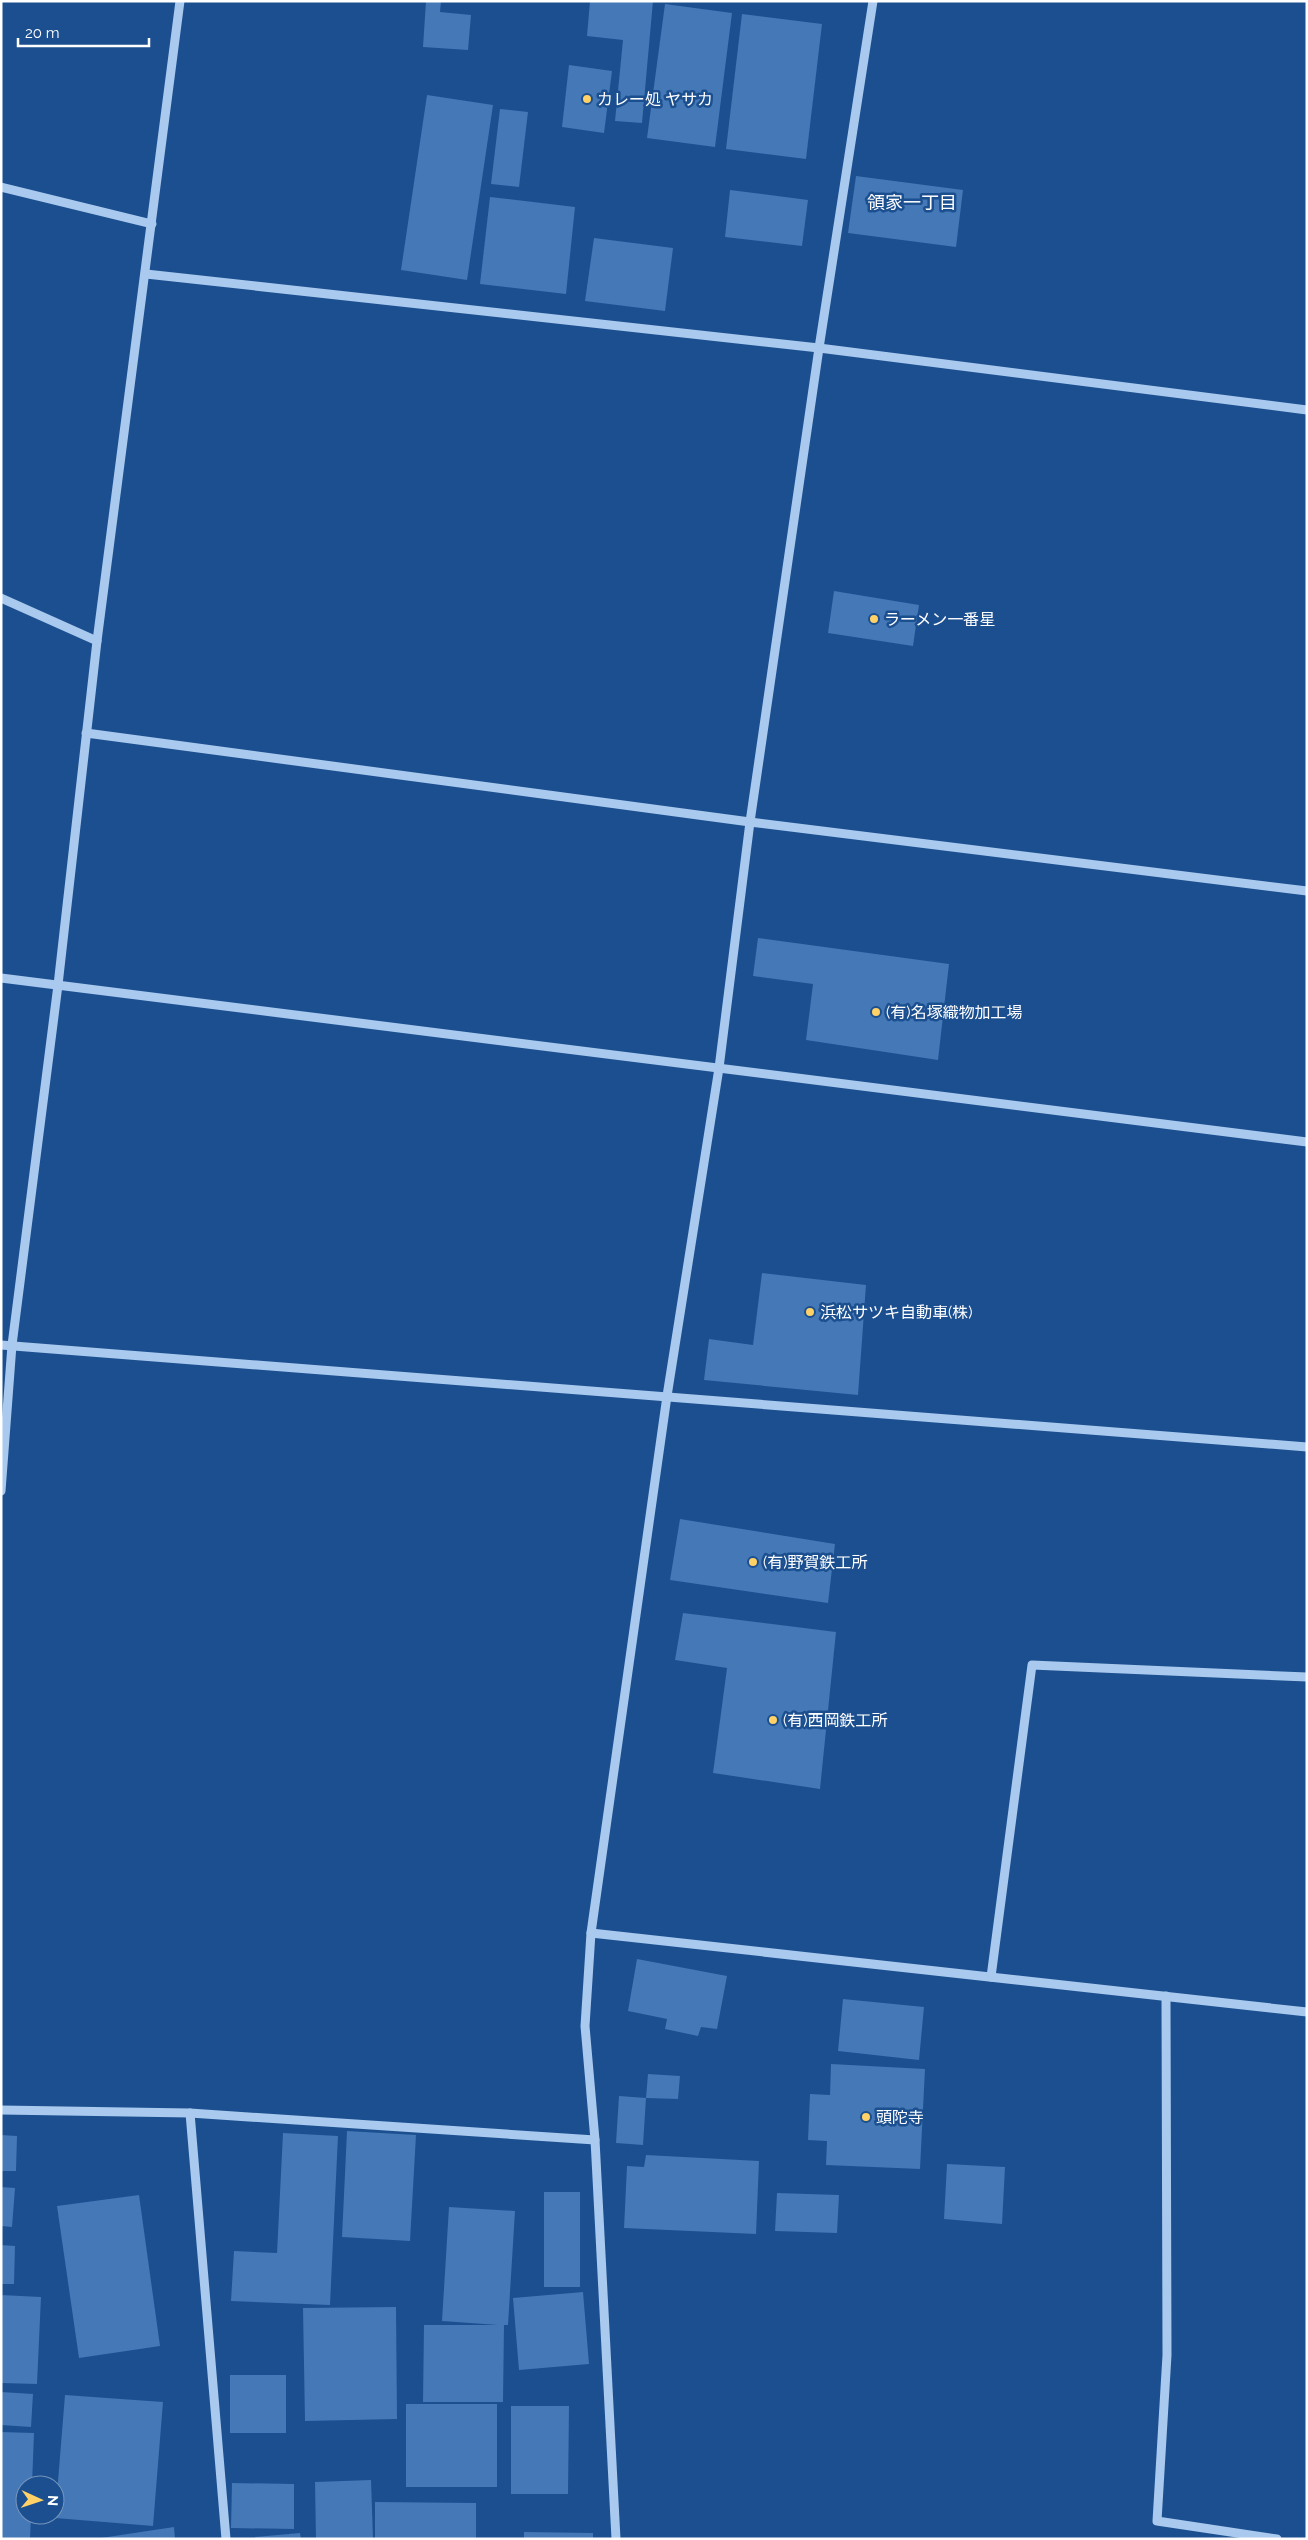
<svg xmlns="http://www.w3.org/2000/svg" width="1308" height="2540" font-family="Raleway,'Noto Sans JP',sans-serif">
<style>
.building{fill:#4478b7}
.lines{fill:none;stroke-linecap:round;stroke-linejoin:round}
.minor{stroke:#a9c9ee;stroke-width:9}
.poi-dot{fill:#ffd166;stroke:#1b4f8f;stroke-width:2}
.labels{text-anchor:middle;stroke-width:5;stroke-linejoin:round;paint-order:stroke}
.poi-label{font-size:16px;fill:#fff;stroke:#1b4f8f;text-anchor:start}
.neighbourhood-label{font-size:18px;fill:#fff;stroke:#1b4f8f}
</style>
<rect width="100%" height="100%" fill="#1b4f8f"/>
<!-- building -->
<g class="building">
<polygon points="426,1 441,1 440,12 471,15 468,50 423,47"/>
<polygon points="590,1 653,1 642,123 615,121 623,40 587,36"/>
<polygon points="665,4 732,13 715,147 647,138"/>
<polygon points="742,14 822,24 806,159 726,149"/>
<polygon points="569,65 612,71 604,133 562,127"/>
<polygon points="427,95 493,105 467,280 401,270"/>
<polygon points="500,109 528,112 519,187 491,184"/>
<polygon points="856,176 963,190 956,247 848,233"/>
<polygon points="730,190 808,200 802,246 725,237"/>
<polygon points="490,197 575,207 566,294 480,284"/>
<polygon points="594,238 673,248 665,311 585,301"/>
<polygon points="834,591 919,605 913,646 828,633"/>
<polygon points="758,938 949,964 938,1060 806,1040 813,984 753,976"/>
<polygon points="762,1273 866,1285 858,1395 704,1380 709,1339 753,1345"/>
<polygon points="680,1519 835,1544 828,1603 670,1580"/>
<polygon points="683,1613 836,1632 820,1789 713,1773 727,1668 675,1660"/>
<polygon points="637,1959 727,1976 717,2029 701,2027 698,2036 665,2029 667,2019 628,2011"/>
<polygon points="843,1999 924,2007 919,2060 838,2051"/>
<polygon points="831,2064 925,2069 920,2169 826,2165 827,2141 808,2140 810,2094 830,2095"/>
<polygon points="648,2074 680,2076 678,2099 646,2098 643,2145 616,2143 619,2096 646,2098"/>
<polygon points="347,2131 416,2135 410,2241 342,2237"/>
<polygon points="283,2133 338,2136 330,2305 231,2301 234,2251 277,2253"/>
<polygon points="1,2135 17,2136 16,2171 1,2171"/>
<polygon points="646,2155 759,2161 756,2234 624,2228 627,2166 644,2167"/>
<polygon points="947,2164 1005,2167 1002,2224 944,2219"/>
<polygon points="1,2187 15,2188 12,2227 1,2226"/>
<rect x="544" y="2192" width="36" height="95"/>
<polygon points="777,2193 839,2195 837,2233 775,2231"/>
<polygon points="139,2195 160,2346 79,2358 57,2206"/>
<polygon points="449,2207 515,2211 508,2325 504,2325 503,2402 423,2402 424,2325 498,2325 442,2321"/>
<polygon points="1,2245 15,2246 14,2284 1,2284"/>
<polygon points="583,2292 589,2364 519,2370 513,2298"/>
<polygon points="1,2295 41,2297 37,2384 1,2383"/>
<polygon points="396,2307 397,2419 305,2421 303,2308"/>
<rect x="230" y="2375" width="56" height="58"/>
<polygon points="1,2392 33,2394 31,2427 1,2425"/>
<polygon points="65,2395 163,2402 153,2526 55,2518"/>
<rect x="406" y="2404" width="91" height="83"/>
<polygon points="511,2406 569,2406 568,2494 511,2494"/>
<polygon points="1,2432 34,2433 32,2485 25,2485 25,2515 31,2515 30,2539 1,2539"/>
<polygon points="371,2480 373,2539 316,2539 315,2482"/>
<polygon points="232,2483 294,2484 294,2529 231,2528"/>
<polygon points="375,2502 476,2503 476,2539 375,2539"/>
<polygon points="174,2527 175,2539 101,2539 101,2538"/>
<polygon points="524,2532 593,2533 593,2539 524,2539"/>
<polygon points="300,2533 301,2539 255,2539 255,2537"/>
</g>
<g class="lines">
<!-- minor -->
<g class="minor">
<polyline points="1,187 152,224"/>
<polyline points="146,274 819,348 1307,410"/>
<polyline points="1,598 97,641"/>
<polyline points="86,733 750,822 1307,891"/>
<polyline points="1,978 1307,1142"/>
<polyline points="1,1345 1307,1447"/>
<polyline points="1,1491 12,1345 58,985 97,641 180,1"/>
<polyline points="591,1933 1307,2012"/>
<polyline points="991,1977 1032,1665 1307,1677"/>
<polyline points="1166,1996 1167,2355 1157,2521 1277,2539"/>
<polyline points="1,2110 190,2113 595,2140"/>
<polyline points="190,2113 226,2539"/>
<polyline points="616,2539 595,2140 585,2026 591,1933 667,1396 719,1068 750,822 819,348 873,1"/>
</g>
</g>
<!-- markers -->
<g class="poi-dot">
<circle cx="587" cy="99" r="5"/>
<circle cx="874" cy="619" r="5"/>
<circle cx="876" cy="1012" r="5"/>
<circle cx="810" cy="1312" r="5"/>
<circle cx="753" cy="1562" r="5"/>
<circle cx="773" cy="1720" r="5"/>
<circle cx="866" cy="2117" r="5"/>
</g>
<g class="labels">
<!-- poi labels -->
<g class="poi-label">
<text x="597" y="105">カレー処 ヤサカ</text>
<text x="884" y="625">ラーメン一番星</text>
<text x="886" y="1018">(有)名塚織物加工場</text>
<text x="820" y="1318">浜松サツキ自動車(株)</text>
<text x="763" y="1568">(有)野賀鉄工所</text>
<text x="783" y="1726">(有)西岡鉄工所</text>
<text x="876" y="2123">頭陀寺</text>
</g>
<!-- neighbourhood labels -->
<g class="neighbourhood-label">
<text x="912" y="209">領家一丁目</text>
</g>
</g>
<!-- border -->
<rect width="1308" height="2540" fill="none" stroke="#ffffff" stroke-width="5"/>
<!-- north arrow -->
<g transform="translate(40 2500) rotate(93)"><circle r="24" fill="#1b4f8f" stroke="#7695bc"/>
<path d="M0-4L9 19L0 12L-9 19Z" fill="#ffd166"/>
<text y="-8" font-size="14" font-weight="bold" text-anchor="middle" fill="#ffffff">N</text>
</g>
<!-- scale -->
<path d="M18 38v8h131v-8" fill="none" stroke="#ffffff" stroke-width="2.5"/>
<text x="25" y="38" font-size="15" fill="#ffffff" stroke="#1b4f8f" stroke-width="4" paint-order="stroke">20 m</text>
</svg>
